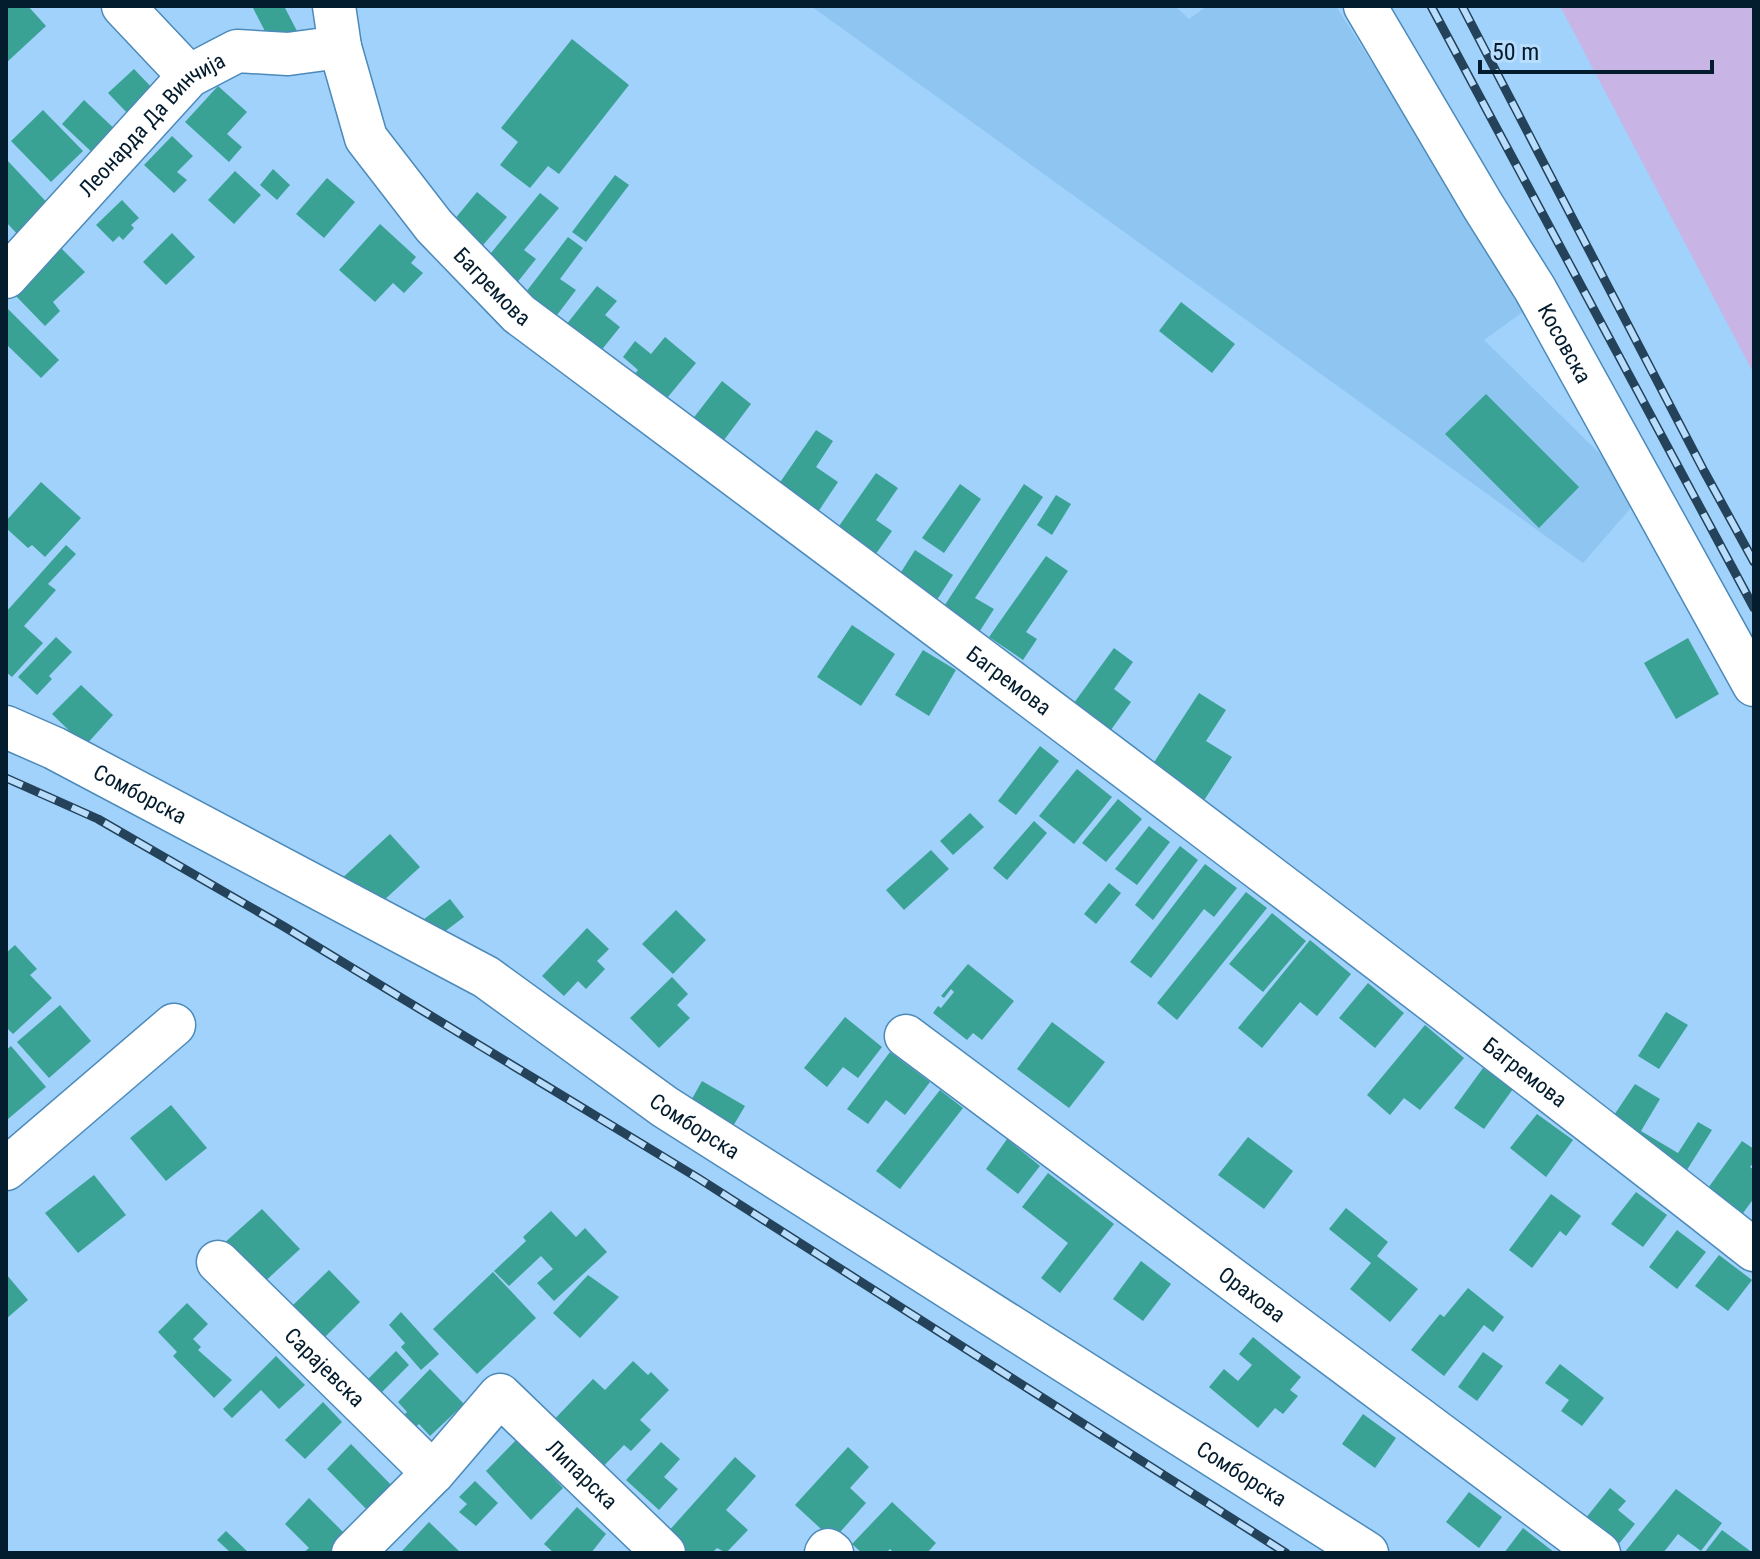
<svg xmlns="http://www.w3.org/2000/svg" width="1760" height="1559" font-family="'Roboto Condensed',sans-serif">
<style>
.built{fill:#8ec5f1}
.green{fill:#c8b4e5}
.building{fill:#3aa295}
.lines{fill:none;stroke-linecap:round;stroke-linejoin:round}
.minor-casing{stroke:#4c8aba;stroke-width:45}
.minor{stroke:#fff;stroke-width:42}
.rail-casing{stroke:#244259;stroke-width:9}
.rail{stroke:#b9defd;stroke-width:6;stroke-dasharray:18;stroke-linecap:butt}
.labels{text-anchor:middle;stroke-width:6;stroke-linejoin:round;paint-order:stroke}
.street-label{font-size:22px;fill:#031c2e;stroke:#b9defd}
</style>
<rect width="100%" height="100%" fill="#a1d2fb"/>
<!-- built -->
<polygon class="built" points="811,6 1175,6 1189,19 1207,6 1336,6 1527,309 1484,340 1642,495 1583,563"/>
<!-- green -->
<polygon class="green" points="1560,6 1754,6 1754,374"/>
<!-- building -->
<g class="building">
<polygon points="6,6 28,6 46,26 6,63"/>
<polygon points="252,6 284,6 297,31 271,43"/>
<polygon points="572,39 629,85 559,174 548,166 530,188 500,165 518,142 501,128"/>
<polygon points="134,69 156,92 130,116 108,93"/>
<polygon points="218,86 247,112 227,134 242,147 229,162 185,122"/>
<polygon points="84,100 119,133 96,156 62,124"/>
<polygon points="43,110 83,151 51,182 11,141"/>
<polygon points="172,136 193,156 177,172 187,180 174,193 144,165"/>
<polygon points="6,159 53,209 21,238 6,222"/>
<polygon points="273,169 290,185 277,200 260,185"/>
<polygon points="235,171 261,195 234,224 208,200"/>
<polygon points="615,175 629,185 586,242 572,232"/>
<polygon points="327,178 355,202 324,238 296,214"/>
<polygon points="477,192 507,217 478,251 449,226"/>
<polygon points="540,193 559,208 524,250 536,259 512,289 482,264"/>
<polygon points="122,200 139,218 131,225 134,228 123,240 119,236 113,242 96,225"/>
<polygon points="380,224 416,257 411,263 423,273 404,293 393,283 375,302 339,270"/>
<polygon points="172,233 195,257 166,285 143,262"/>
<polygon points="568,237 583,248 560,279 576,290 554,319 523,296"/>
<polygon points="60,247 85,272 53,302 60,311 45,326 13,293"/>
<polygon points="597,286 617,301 605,315 620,327 596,357 562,330"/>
<polygon points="1181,302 1235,344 1212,373 1159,331"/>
<polygon points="6,307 59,360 41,378 6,344"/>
<polygon points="665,337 696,363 658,409 627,383 638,370 623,357 635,341 651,354"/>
<polygon points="722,381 751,404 715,452 685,429"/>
<polygon points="1486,394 1579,487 1539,528 1445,434"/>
<polygon points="816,430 833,441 816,467 838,482 810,524 770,497"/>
<polygon points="876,473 898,488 876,520 892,531 868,565 830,539"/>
<polygon points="41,482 81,518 45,557 32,545 28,548 6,528 6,521"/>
<polygon points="960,484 981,499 944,553 922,538"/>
<polygon points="1024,484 1043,497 975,598 994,609 974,640 937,617"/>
<polygon points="1056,495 1071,504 1052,535 1037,525"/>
<polygon points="66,545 76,554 48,584 56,590 24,626 43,643 12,677 6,672 6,612"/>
<polygon points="915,550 953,575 931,609 893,585"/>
<polygon points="1046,556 1068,571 1026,632 1037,639 1023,660 989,637"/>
<polygon points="852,625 895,654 861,706 817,677"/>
<polygon points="56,637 72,652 49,676 52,679 37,695 18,677"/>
<polygon points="1688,638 1719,694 1676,719 1644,663"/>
<polygon points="1114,648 1133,662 1114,689 1131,702 1108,734 1071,707"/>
<polygon points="923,650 956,670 929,716 895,695"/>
<polygon points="81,685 113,715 85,746 52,714"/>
<polygon points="1199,693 1226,710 1206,741 1232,757 1203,802 1151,767"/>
<polygon points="1040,746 1059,761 1016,815 998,801"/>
<polygon points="1077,769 1112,797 1074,844 1039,816"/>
<polygon points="1118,799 1142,819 1106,862 1082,843"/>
<polygon points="970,813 984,827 953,855 940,841"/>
<polygon points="1034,821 1047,833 1007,880 993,868"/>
<polygon points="1149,826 1170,842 1137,885 1115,869"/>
<polygon points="390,834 420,867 369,914 339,881"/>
<polygon points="1180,846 1198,860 1153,920 1135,905"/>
<polygon points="931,850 949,869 904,910 886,890"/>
<polygon points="1205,864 1237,888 1214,917 1204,909 1151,978 1130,962"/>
<polygon points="1109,883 1121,893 1096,924 1084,914"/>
<polygon points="1246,892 1267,908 1177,1020 1157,1003"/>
<polygon points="450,899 464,917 427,945 414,927"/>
<polygon points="676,910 706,940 673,974 642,944"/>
<polygon points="1272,913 1306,941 1263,992 1229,964"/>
<polygon points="587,928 609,949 597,961 605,969 586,989 578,981 564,996 542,976"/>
<polygon points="1310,940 1351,974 1317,1016 1300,1002 1262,1048 1238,1028"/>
<polygon points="15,945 37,969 30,975 52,998 13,1034 6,1027 6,953"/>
<polygon points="968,964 1014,1001 982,1040 973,1033 967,1040 933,1013 938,1006 941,1008 954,992 951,989 944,998 941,996"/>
<polygon points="672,977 688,994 677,1005 690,1018 659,1048 630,1018"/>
<polygon points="1368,983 1404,1013 1375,1048 1339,1018"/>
<polygon points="60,1005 91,1041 49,1078 17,1042"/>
<polygon points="1666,1012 1688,1025 1659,1069 1638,1056"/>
<polygon points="845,1017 882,1047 858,1078 843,1067 827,1087 804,1068"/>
<polygon points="1052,1022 1105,1062 1069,1108 1017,1069"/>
<polygon points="1425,1025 1464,1058 1420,1110 1404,1098 1390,1115 1367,1095"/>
<polygon points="11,1046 46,1087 8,1119 6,1050"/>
<polygon points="890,1052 930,1082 905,1115 886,1100 868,1124 847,1109"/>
<polygon points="1483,1068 1513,1089 1484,1129 1454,1108"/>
<polygon points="702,1081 745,1106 726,1138 684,1113"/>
<polygon points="1635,1084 1660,1099 1641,1131 1678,1153 1698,1122 1712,1130 1685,1173 1608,1124"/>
<polygon points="940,1090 963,1108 900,1189 876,1171"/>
<polygon points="171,1105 207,1148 166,1181 130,1138"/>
<polygon points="1537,1114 1573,1140 1546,1177 1510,1148"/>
<polygon points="1248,1137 1293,1171 1264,1209 1218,1175"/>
<polygon points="1007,1139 1040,1166 1018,1194 986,1169"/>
<polygon points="1742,1141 1754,1149 1754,1162 1750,1167 1754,1170 1754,1198 1738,1220 1703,1195"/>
<polygon points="1048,1173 1114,1224 1060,1293 1041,1278 1068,1243 1022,1207"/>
<polygon points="94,1175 126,1215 78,1253 45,1213"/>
<polygon points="1636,1192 1667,1215 1643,1247 1611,1224"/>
<polygon points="1551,1194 1581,1216 1566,1236 1560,1231 1532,1268 1509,1250"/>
<polygon points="1346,1208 1388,1242 1377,1256 1418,1289 1390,1322 1350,1289 1371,1263 1329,1229"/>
<polygon points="262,1209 300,1249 260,1286 222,1245"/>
<polygon points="551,1211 576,1237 585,1228 607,1252 554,1301 537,1283 553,1269 541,1256 509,1286 494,1271 526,1241 523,1237"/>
<polygon points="1677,1230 1706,1252 1677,1289 1649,1267"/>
<polygon points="1719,1255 1752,1280 1728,1311 1695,1286"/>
<polygon points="1141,1261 1171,1284 1143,1321 1113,1299"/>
<polygon points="329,1270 360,1302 323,1339 291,1307"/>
<polygon points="493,1272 536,1318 477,1374 433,1329"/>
<polygon points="6,1274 28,1300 6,1319"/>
<polygon points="588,1275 619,1297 580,1338 553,1313"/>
<polygon points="1468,1288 1504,1317 1493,1332 1484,1325 1444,1376 1411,1350 1440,1314 1444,1317"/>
<polygon points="187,1303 208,1324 193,1339 201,1347 198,1350 232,1380 214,1398 173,1356 177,1352 158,1332"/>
<polygon points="401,1312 439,1354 421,1370 401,1347 405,1343 389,1325"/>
<polygon points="1253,1337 1301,1377 1290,1390 1298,1396 1283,1414 1275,1408 1258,1428 1209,1387 1224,1369 1238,1381 1252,1365 1239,1354"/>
<polygon points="396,1351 409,1365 377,1397 363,1384"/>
<polygon points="1483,1352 1503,1366 1477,1401 1458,1387"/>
<polygon points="276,1356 305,1385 279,1409 261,1390 232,1418 223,1409"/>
<polygon points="633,1361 648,1375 651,1372 669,1390 640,1420 651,1430 631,1451 624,1445 594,1476 545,1429 593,1379 605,1390"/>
<polygon points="1560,1364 1604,1398 1582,1426 1561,1411 1569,1400 1545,1383"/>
<polygon points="430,1369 464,1404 430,1436 419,1424 410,1432 399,1420 407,1412 398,1402"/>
<polygon points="323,1402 342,1422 305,1459 285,1440"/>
<polygon points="1363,1414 1396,1438 1375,1468 1342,1444"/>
<polygon points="517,1439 563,1488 531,1520 486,1471"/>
<polygon points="661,1442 680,1459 664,1477 678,1489 659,1510 626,1480"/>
<polygon points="351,1444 399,1493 374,1517 327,1469"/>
<polygon points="848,1447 869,1467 850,1488 866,1503 833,1540 795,1505"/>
<polygon points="735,1457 756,1476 726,1510 748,1530 726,1553 717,1548 712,1553 682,1553 667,1533"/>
<polygon points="475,1481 498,1503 476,1526 459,1512 467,1504 459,1497"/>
<polygon points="1610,1488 1626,1501 1618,1510 1635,1524 1613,1551 1581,1524"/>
<polygon points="1676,1489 1722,1523 1701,1551 1678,1534 1663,1553 1624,1553"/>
<polygon points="1469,1492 1502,1517 1479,1548 1446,1522"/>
<polygon points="309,1498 352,1541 340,1553 303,1553 309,1548 285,1524"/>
<polygon points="892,1502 936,1543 927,1553 894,1553 890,1549 886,1553 862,1553 852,1544"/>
<polygon points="577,1507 606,1534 591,1553 554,1553 544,1544"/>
<polygon points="429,1522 461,1553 400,1553"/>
<polygon points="1523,1528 1541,1542 1555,1553 1504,1553"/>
<polygon points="1722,1530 1753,1553 1704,1553"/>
<polygon points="226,1531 249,1553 231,1553 217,1540"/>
</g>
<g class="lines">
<!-- minor casing -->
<g class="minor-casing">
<g id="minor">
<polyline points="123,6 189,76"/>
<path id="s1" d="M1365 6 1483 206 1535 289 1754 685"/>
<path id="s2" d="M340 47 366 138 434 226 519 314C933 623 1348 931 1754 1250"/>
<path id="s3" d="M6 277 189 76 237 51 288 54 340 47 334 6"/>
<path id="s4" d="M6 727 54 748 486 977 665 1107 1367 1553"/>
<path id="s5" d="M906 1036 1599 1553"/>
<polyline points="6,1169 174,1025"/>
<path id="s6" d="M218 1262 433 1473"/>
<path id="s7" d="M353 1553 433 1473 500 1395 664 1553"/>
<polyline points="826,1553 828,1550 832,1553"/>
</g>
</g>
<!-- minor -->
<use href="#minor" class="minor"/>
<!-- rail casing -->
<g class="rail-casing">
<g id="rail">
<polyline points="1431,6 1754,608"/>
<polyline points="1462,6 1704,471 1754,562"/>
<polyline points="6,778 98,819 283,926 698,1178 1286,1553"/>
</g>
</g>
<!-- rail -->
<use href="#rail" class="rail"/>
</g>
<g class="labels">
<!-- street labels -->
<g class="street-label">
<text dy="8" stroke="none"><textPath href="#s3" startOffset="212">Леонарда Да Винчија</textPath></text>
<text dy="8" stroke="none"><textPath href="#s2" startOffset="290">Багремова</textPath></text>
<text dy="8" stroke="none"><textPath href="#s1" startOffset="392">Косовска</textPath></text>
<text dy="8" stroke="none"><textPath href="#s2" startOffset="940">Багремова</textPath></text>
<text dy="8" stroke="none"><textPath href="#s4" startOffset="150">Сомборска</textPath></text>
<text dy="8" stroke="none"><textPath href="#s2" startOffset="1588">Багремова</textPath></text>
<text dy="8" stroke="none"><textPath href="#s4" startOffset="798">Сомборска</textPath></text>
<text dy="8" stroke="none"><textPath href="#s5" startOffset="432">Орахова</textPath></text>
<text dy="8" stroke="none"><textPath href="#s6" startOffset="150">Сарајевска</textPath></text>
<text dy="8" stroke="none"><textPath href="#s4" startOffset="1446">Сомборска</textPath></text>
<text dy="8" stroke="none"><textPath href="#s7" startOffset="330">Липарска</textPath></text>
</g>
</g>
<!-- border -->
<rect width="1760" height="1559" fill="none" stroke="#031c2e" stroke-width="16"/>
<!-- scale -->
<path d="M1480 60v12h232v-12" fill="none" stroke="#031c2e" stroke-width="4"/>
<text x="1492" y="60" font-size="24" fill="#031c2e" stroke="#b9defd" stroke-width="6" paint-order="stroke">50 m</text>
</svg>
